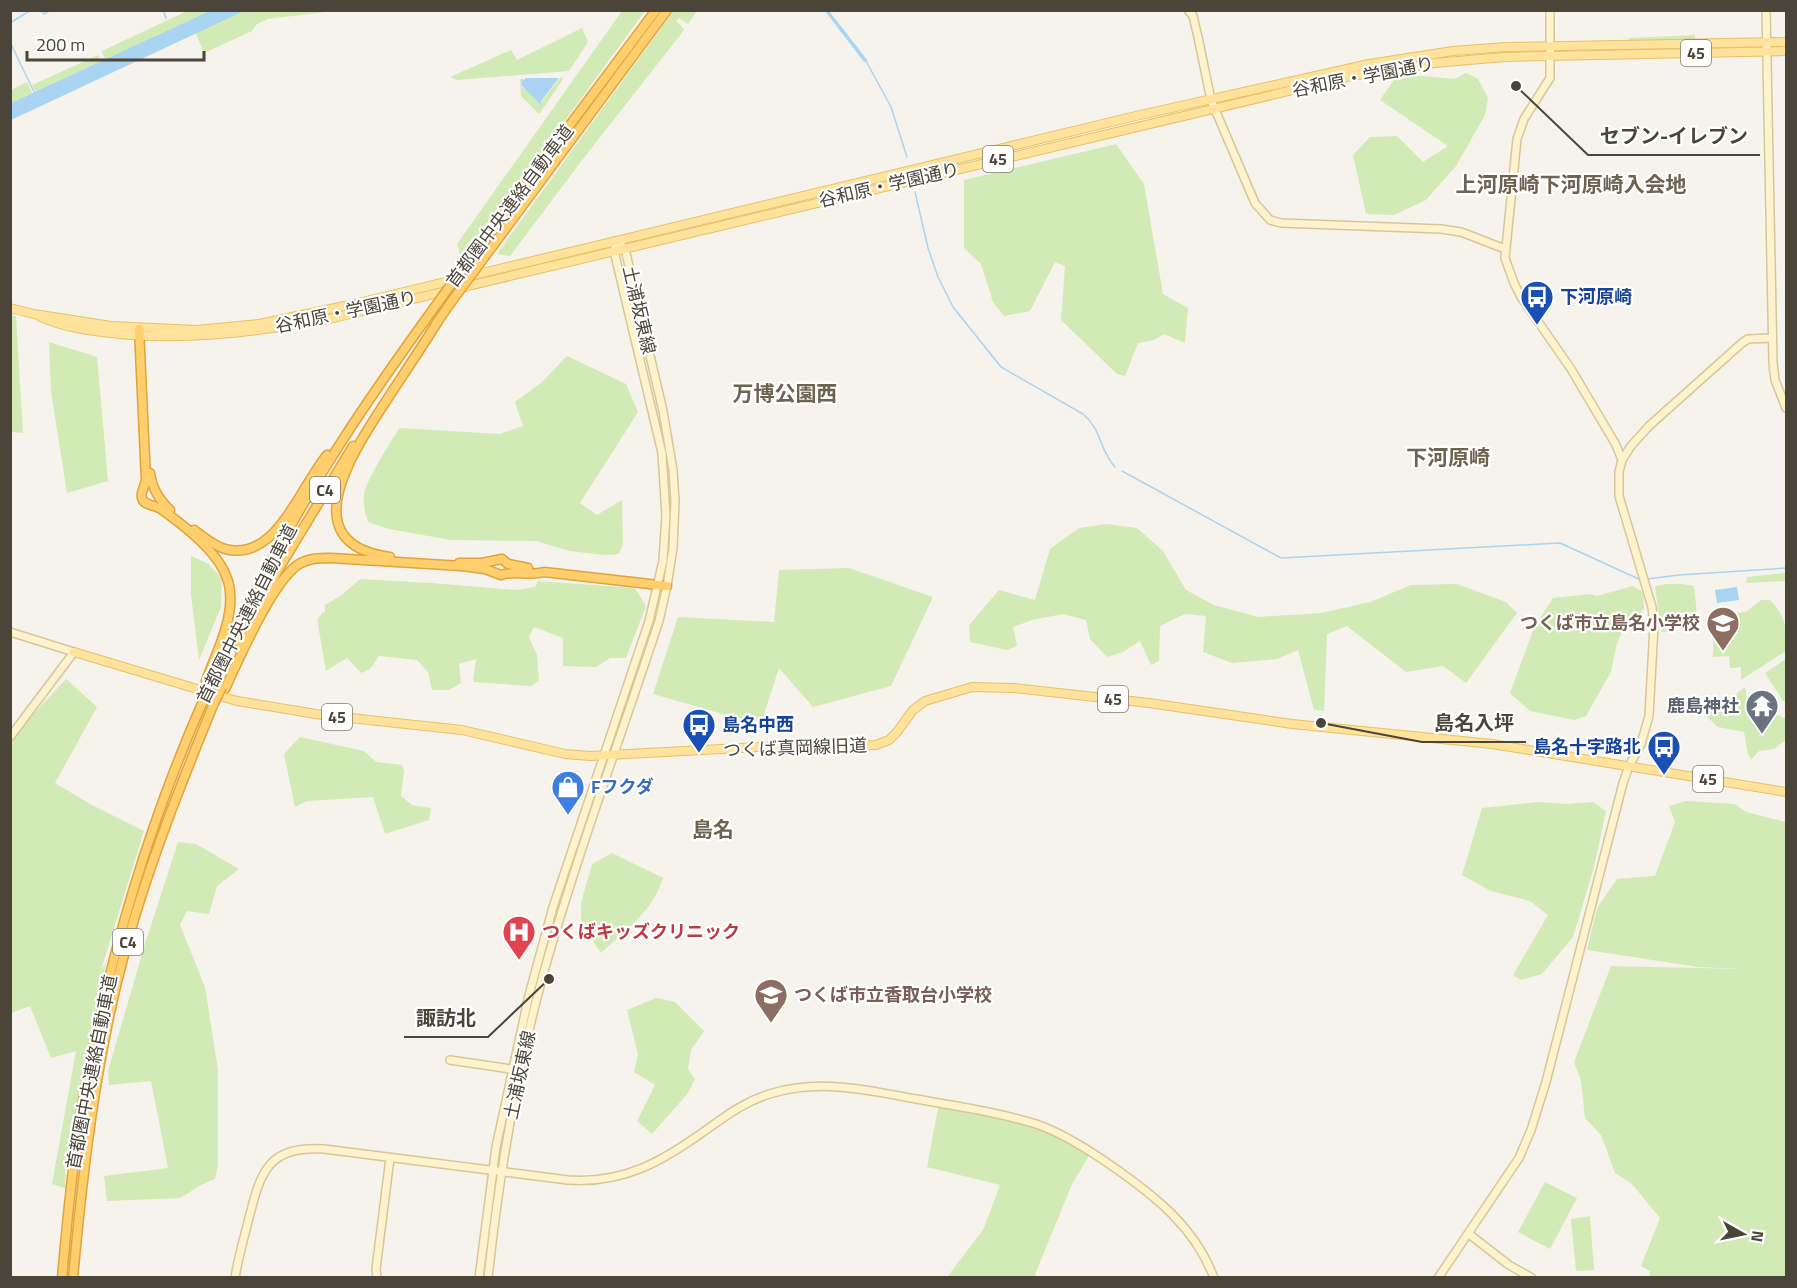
<svg xmlns="http://www.w3.org/2000/svg" width="1797" height="1288" font-family="'Titillium Web','Noto Sans JP',sans-serif">
<style>
.green{fill:#d2eab5}
.water{fill:#a9d4f2}
.lines{fill:none;stroke-linecap:round;stroke-linejoin:round}
.stream{stroke:#a9d4f2;stroke-width:1.5}
.secondary-casing{stroke:#d6c79b;stroke-width:10}
.primary-casing{stroke:#e6c16a;stroke-width:10}
.highway-casing{stroke:#e0a43c;stroke-width:11}
.secondary{stroke:#fff3cd;stroke-width:7}
.primary{stroke:#ffe39c;stroke-width:8}
.highway{stroke:#ffcf6e;stroke-width:8}
.highway-bridge-casing{stroke:#e0a43c;stroke-width:11;stroke-linecap:butt}
.highway-bridge{stroke:#ffcf6e;stroke-width:8}
.labels{text-anchor:middle;stroke-width:4.5;stroke-linejoin:round;paint-order:stroke}
.shield{fill:#fff;stroke:#817c74;stroke-width:1.5}
.shield-label{font-size:16px;font-weight:bold;fill:#4b4439}
.street-label{font-size:18px;fill:#4b4439;stroke:#fff}
.transit-label{font-size:18px;font-weight:bold;fill:#164399;stroke:#fff;text-anchor:start}
.education-label{font-size:18px;font-weight:bold;fill:#785e54;stroke:#fff;text-anchor:end}
.worship-label{font-size:18px;font-weight:bold;fill:#5b616d;stroke:#fff;text-anchor:end}
.shop-label{font-size:18px;font-weight:bold;fill:#366cbe;stroke:#fff;text-anchor:start}
.health-label{font-size:18px;font-weight:bold;fill:#be3a42;stroke:#fff;text-anchor:start}
.quarter-label{font-size:21px;font-weight:bold;fill:#6e6250;stroke:#fff}
.leader{fill:none;stroke:#4b4439;stroke-width:2}
.callout-dot{fill:#4b4439;stroke:#fff;stroke-width:2}
.callout-label{font-size:20px;text-anchor:middle;font-weight:bold;fill:#4b4439;stroke:#fff;stroke-width:4.5;stroke-linejoin:round;paint-order:stroke}
</style>
<rect width="100%" height="100%" fill="#f6f3ec"/>
<!-- green -->
<g class="green">
<polygon points="244,10 333,10 333,11 268,19 257,24 252,31 204,53 196,33"/>
<polygon points="674,10 697,11 688,24 679,18 676,21 684,29 681,34 583,159 510,256 497,254"/>
<polygon points="187,11 212,11 105,60 102,51"/>
<polygon points="622,11 645,11 464,259 460,255 457,244"/>
<polygon points="582,28 588,42 569,71 457,80 450,77 511,50 517,60"/>
<polygon points="1695,35 1695,40 1629,41 1629,38"/>
<polygon points="98,55 101,62 36,92 32,85"/>
<polygon points="1466,73 1478,79 1488,98 1485,115 1456,166 1426,200 1394,215 1366,214 1353,155 1370,137 1397,136 1423,162 1448,146 1380,100 1395,78 1412,75 1455,79"/>
<polygon points="561,77 563,79 540,113 538,113 521,96 520,79 522,79 522,87 541,102"/>
<polygon points="27,82 32,93 11,103 11,90"/>
<polygon points="1116,144 1144,184 1163,294 1188,308 1185,343 1164,334 1154,340 1138,343 1125,376 1117,374 1061,320 1065,266 1055,262 1030,311 1004,316 993,302 981,264 964,248 964,180"/>
<polygon points="10,315 16,316 23,433 11,432"/>
<polygon points="49,342 97,357 108,481 67,493 51,392"/>
<path d="M567 356 626 384 638 412 580 503 597 515 622 500 623 544 619 554 604 555 570 551 536 541 451 540 389 529 368 522C365 513 363 504 364 494 366 481 391 440 400 428L499 434 523 426 515 402 542 382Z"/>
<polygon points="1107,524 1137,528 1163,551 1186,590 1214,605 1258,617 1321,613 1370,602 1411,585 1457,584 1506,602 1517,613 1466,683 1443,666 1406,672 1347,626 1327,634 1324,711 1314,710 1298,650 1277,659 1232,663 1203,652 1206,616 1185,614 1160,626 1159,661 1151,665 1140,641 1123,652 1107,657 1090,639 1086,620 1063,614 1032,620 1013,627 1017,646 1007,650 970,642 969,625 999,590 1035,600 1050,549 1079,528"/>
<polygon points="191,556 207,563 222,578 221,607 199,660 191,594"/>
<polygon points="849,568 933,597 891,686 813,707 779,668 763,717 751,722 653,694 678,617 774,622 779,570"/>
<polygon points="1786,573 1786,581 1746,583 1747,577"/>
<polygon points="360,579 431,583 516,590 535,587 538,581 635,588 646,606 626,658 610,658 596,667 563,666 563,638 534,627 529,637 537,655 539,681 531,686 473,682 476,659 459,664 461,683 449,690 432,690 428,672 417,660 379,656 370,669 361,673 347,658 326,671 317,619 325,611 325,605 342,595"/>
<polygon points="1666,584 1682,584 1694,586 1697,614 1674,613 1667,617 1667,632 1661,632 1655,586"/>
<polygon points="1633,586 1643,592 1644,609 1625,627 1617,643 1611,672 1586,716 1574,720 1530,711 1510,693 1534,628 1553,598 1590,594 1597,596"/>
<path d="M1761 600H1770C1786 615 1787 630 1786 651L1741 680V667L1730 668 1729 656 1713 657 1714 619 1728 617V614L1746 612Z"/>
<polygon points="1786,659 1786,701 1783,701 1765,673"/>
<polygon points="66,679 97,707 55,783 90,804 144,831 101,970 106,963 66,1156 65,1188 52,1184 76,1051 51,1058 30,1006 11,1013 11,738"/>
<path d="M1745 687 1747 699 1786 719V740L1774 749 1759 751 1751 760C1745 749 1747 743 1744 732L1718 727 1705 715 1721 706Z"/>
<polygon points="300,737 364,751 376,762 402,765 404,771 401,796 412,805 431,808 429,820 385,834 373,797 307,801 295,807 284,754"/>
<polygon points="1686,801 1735,804 1746,812 1786,822 1786,1277 1650,1277 1650,1271 1641,1266 1660,1218 1632,1184 1615,1173 1601,1135 1585,1118 1581,1081 1574,1062 1611,966 1742,969 1698,967 1587,950 1597,908 1617,879 1655,876 1675,822 1669,806"/>
<polygon points="1539,802 1567,804 1593,802 1606,811 1594,867 1573,937 1542,974 1521,980 1513,975 1548,915 1530,901 1491,891 1462,875 1482,808"/>
<polygon points="178,842 196,844 239,869 217,886 209,914 187,911 180,925 205,987 218,1070 218,1165 215,1179 203,1184 180,1198 107,1201 104,1176 168,1168 151,1081 109,1085 108,1071 145,944"/>
<path d="M612 853 663 878C652 912 627 929 601 953L581 923V903L592 864Z"/>
<polygon points="656,998 675,1002 704,1031 691,1050 688,1069 695,1079 688,1093 652,1134 637,1121 655,1085 634,1072 638,1054 627,1010"/>
<polygon points="939,1103 1038,1125 1092,1151 1072,1184 1034,1277 947,1277 983,1230 1000,1185 927,1167"/>
<polygon points="1545,1182 1577,1198 1550,1249 1518,1232"/>
<polygon points="1590,1216 1594,1270 1576,1271 1571,1219"/>
</g>
<!-- water -->
<g class="water">
<polygon points="212,10 244,11 11,120 11,103"/>
<polygon points="825,11 829,11 868,61 864,62"/>
<polygon points="525,78 559,78 541,101 541,105 522,86 522,79 525,80"/>
<polygon points="1737,587 1739,600 1717,603 1715,590"/>
</g>
<g class="lines">
<!-- stream -->
<g class="stream">
<polyline points="40,10 44,14 51,10"/>
<polyline points="163,10 166,18"/>
<polyline points="10,23 31,10"/>
<polyline points="10,42 35,94"/>
<polyline points="866,61 891,107 907,157"/>
<path d="M915 192 928 248 938 277 953 307 1001 367 1083 414C1103 431 1098 448 1115 467"/>
<polyline points="1122,471 1281,558 1560,543 1641,580"/>
<polyline points="1647,579 1679,575 1786,568"/>
</g>
<!-- secondary casing -->
<g class="secondary-casing">
<g id="secondary">
<polyline points="1188,10 1193,16 1198,37 1211,100 1255,203 1270,220 1281,223 1441,229 1461,232 1505,249"/>
<polyline points="1550,10 1550,78 1524,119 1517,139 1505,258 1514,283 1521,297 1571,369 1616,445 1622,460"/>
<polyline points="1766,10 1773,363 1775,380 1786,408"/>
<polyline points="10,632 74,652 10,737"/>
<polyline points="450,1060 511,1069"/>
<polyline points="1469,1234 1509,1265 1532,1278"/>
<path d="M235 1278C238 1258 244 1238 249 1218 261 1171 268 1146 324 1149L568 1180C624 1184 663 1161 706 1130 727 1115 747 1100 773 1093 821 1079 868 1090 916 1099 956 1106 997 1112 1036 1124 1063 1133 1089 1150 1112 1166 1155 1196 1195 1227 1214 1278"/>
<polyline points="377,1278 376,1269 390,1158"/>
<polyline points="479,1278 496,1147 529,995 553,907 649,621 663,561 666,515 662,453 614,251 617,241"/>
<path d="M488 1278C499 1175 516 1074 543 975 577 855 620 739 659 621L667 586 673 548 675 501 673 470 663 411 625 249 617 241"/>
<polyline points="1438,1278 1519,1158 1531,1130 1546,1082 1623,783 1629,766 1641,744 1649,716 1654,626 1652,607 1619,496 1619,472 1622,460 1631,446 1649,426 1742,343 1748,339 1772,338"/>
</g>
</g>
<!-- primary casing -->
<g class="primary-casing">
<g id="primary">
<polyline points="10,308 34,314 111,326 197,330 259,324 354,304 1140,115 1369,64 1453,51 1506,47 1786,42"/>
<path d="M41 317C65 328 92 331 118 334 190 341 259 331 329 319L1352 76 1434 63 1504 57 1786 51"/>
<polyline points="74,652 237,701 322,715 462,730 565,754 590,756 778,746 876,745 889,740 897,732 913,710 925,701 972,687 1013,688 1149,703 1292,724 1492,744 1786,792"/>
</g>
</g>
<!-- highway casing -->
<g class="highway-casing">
<g id="highway">
<polyline points="486,255 667,10"/>
<polyline points="468,261 656,10"/>
<polyline points="436,324 449,305"/>
<path d="M139 329 146 480C145 486 140 493 142 498 143 505 155 505 161 509 186 527 228 558 230 592 233 622 216 653 206 681"/>
<path d="M150 473C152 489 159 500 170 510"/>
<path d="M194 530C205 538 217 548 230 550 278 558 302 484 327 455"/>
<path d="M390 557C288 543 357 446 388 398 405 372 422 347 438 321"/>
<polyline points="459,563 482,563 502,559 508,564 528,568"/>
<polyline points="239,649 278,570 353,446"/>
<path d="M211 682C246 607 284 533 328 463 361 410 397 359 434 308"/>
<path d="M225 689C239 659 273 580 299 564 309 558 320 558 331 558L462 566 485 569 501 575C515 570 529 576 544 572L667 586"/>
<path d="M62 1278C67 1222 72 1166 81 1111 106 969 146 830 204 699"/>
<path d="M73 1278C83 1168 96 1058 125 951 148 866 181 784 214 703"/>
</g>
</g>
<!-- secondary -->
<use href="#secondary" class="secondary"/>
<!-- primary -->
<use href="#primary" class="primary"/>
<!-- highway -->
<use href="#highway" class="highway"/>
<!-- highway-bridge casing -->
<g class="highway-bridge-casing">
<g id="highway-bridge">
<polyline points="449,305 486,255"/>
<polyline points="434,308 468,261"/>
<polyline points="204,699 211,682"/>
<polyline points="214,703 222,687"/>
</g>
</g>
<!-- highway-bridge -->
<use href="#highway-bridge" class="highway-bridge"/>
</g>
<!-- icons -->
<defs>
<g id="bus-pin" transform="scale(1.725)"><path d="M0 17L-7.5 6A9.5 9.5 0 1 1 7.5 6Z" fill="#1a4fb4" stroke="#fff"/><path d="M-5-6H5V4H4V6H2V4H-2V6H-4V4H-5ZM-3.5-4V0h7V-4ZM-3.5 1.2v1.5H-2V1.2ZM2 1.2v1.5H3.5V1.2Z" fill="#fff"/></g>
<g id="school-pin" transform="scale(1.725)"><path d="M0 17L-7.5 6A9.5 9.5 0 1 1 7.5 6Z" fill="#8d6e63" stroke="#fff"/><path d="M0-5L7-2L0 1L-7-2ZM-4 1L0 2.5L4 1V4Q0 6-4 4Z" fill="#fff"/></g>
<g id="temple-pin" transform="scale(1.725)"><path d="M0 17L-7.5 6A9.5 9.5 0 1 1 7.5 6Z" fill="#6b7280" stroke="#fff"/><path d="M0-6L5-2H3V0L6.5 2.5H4V6H1.5V3h-3V6H-4V2.5H-6.5L-3 0V-2H-5Z" fill="#fff"/></g>
<g id="shop-pin" transform="scale(1.725)"><path d="M0 17L-7.5 6A9.5 9.5 0 1 1 7.5 6Z" fill="#3f7fe0" stroke="#fff"/><path d="M-5-2.5h2.3a2.7 3.5 0 0 1 5.4 0H5L5.5 6h-11ZM-1.5-2.5h3a1.5 2.3 0 0 0-3 0Z" fill="#fff"/></g>
<g id="hospital-pin" transform="scale(1.725)"><path d="M0 17L-7.5 6A9.5 9.5 0 1 1 7.5 6Z" fill="#e0444e" stroke="#fff"/><path d="M-5-5h3v3.5h4V-5h3V5h-3V1.5h-4V5h-3Z" fill="#fff"/></g>
</defs>
<g fill-rule="evenodd">
<use href="#bus-pin" x="1537" y="297"/>
<use href="#school-pin" x="1723" y="623"/>
<use href="#temple-pin" x="1762" y="706"/>
<use href="#bus-pin" x="699" y="725"/>
<use href="#bus-pin" x="1664" y="747"/>
<use href="#shop-pin" x="568" y="787"/>
<use href="#hospital-pin" x="519" y="932"/>
<use href="#school-pin" x="771" y="995"/>
</g>
<g class="labels">
<!-- shield labels -->
<g class="shield">
<rect x="1681" y="40" width="30" height="26" rx="4.5"/>
<rect x="983" y="146" width="30" height="26" rx="4.5"/>
<rect x="310" y="477" width="30" height="26" rx="4.5"/>
<rect x="1098" y="686" width="30" height="26" rx="4.5"/>
<rect x="322" y="704" width="30" height="26" rx="4.5"/>
<rect x="1693" y="766" width="30" height="26" rx="4.5"/>
<rect x="113" y="929" width="30" height="26" rx="4.5"/>
</g>
<g class="shield-label">
<text x="1696" y="59">45</text>
<text x="998" y="165">45</text>
<text x="325" y="496">C4</text>
<text x="1113" y="705">45</text>
<text x="337" y="723">45</text>
<text x="1708" y="785">45</text>
<text x="128" y="948">C4</text>
</g>
<!-- street labels -->
<g class="street-label">
<text transform="translate(1363 77) rotate(-11)" y="6">谷和原・学園通り</text>
<text transform="translate(889 185) rotate(-13)" y="6">谷和原・学園通り</text>
<text transform="translate(510 206) rotate(-53)" y="6">首都圏中央連絡自動車道</text>
<text transform="translate(639 310) rotate(77)" y="6">土浦坂東線</text>
<text transform="translate(346 312) rotate(-12)" y="6">谷和原・学園通り</text>
<text transform="translate(247 614) rotate(-63)" y="6">首都圏中央連絡自動車道</text>
<text transform="translate(795 748) rotate(-2)" y="6">つくば真岡線旧道</text>
<text transform="translate(92 1072) rotate(-79)" y="6">首都圏中央連絡自動車道</text>
<text transform="translate(520 1075) rotate(-78)" y="6">土浦坂東線</text>
</g>
<!-- transit labels -->
<g class="transit-label">
<text x="1560" y="303">下河原崎</text>
<text x="722" y="731">島名中西</text>
<text x="1641" y="753" text-anchor="end">島名十字路北</text>
</g>
<!-- education labels -->
<g class="education-label">
<text x="1700" y="629">つくば市立島名小学校</text>
<text x="794" y="1001" text-anchor="start">つくば市立香取台小学校</text>
</g>
<!-- worship labels -->
<g class="worship-label">
<text x="1739" y="712">鹿島神社</text>
</g>
<!-- shop labels -->
<g class="shop-label">
<text x="591" y="793">Fフクダ</text>
</g>
<!-- health labels -->
<g class="health-label">
<text x="542" y="938">つくばキッズクリニック</text>
</g>
<!-- quarter labels -->
<g class="quarter-label">
<text x="1571" y="192">上河原崎下河原崎入会地</text>
<text x="785" y="401">万博公園西</text>
<text x="1448" y="465">下河原崎</text>
<text x="713" y="837">島名</text>
</g>
</g>
<!-- callouts -->
<path class="leader" d="M1516 86L1588 155H1760M1321 723L1422 742H1526M549 979L488 1037H404"/>
<g class="callout-dot">
<circle cx="1516" cy="86" r="6"/>
<circle cx="1321" cy="723" r="6"/>
<circle cx="549" cy="979" r="6"/>
</g>
<g class="callout-label">
<text x="1674" y="143">セブン-イレブン</text>
<text x="1474" y="730">島名入坪</text>
<text x="446" y="1025">諏訪北</text>
</g>
<!-- border -->
<rect width="1797" height="1288" fill="none" stroke="#4b4439" stroke-width="24"/>
<!-- north arrow -->
<g transform="translate(1743 1234) rotate(99)" stroke="#ffffff" stroke-width="4.5" paint-order="stroke">
<path d="M0-4.5L10 22L0 15L-10 22Z" fill="#4b4439"/>
<text y="-9" font-size="16" font-weight="bold" text-anchor="middle" fill="#4b4439">N</text>
</g>
<!-- scale -->
<path d="M27 51v9h177v-9" fill="none" stroke="#4b4439" stroke-width="3"/>
<text x="36" y="51" font-size="18" fill="#4b4439" stroke="#ffffff" stroke-width="4.5" paint-order="stroke">200 m</text>
</svg>
